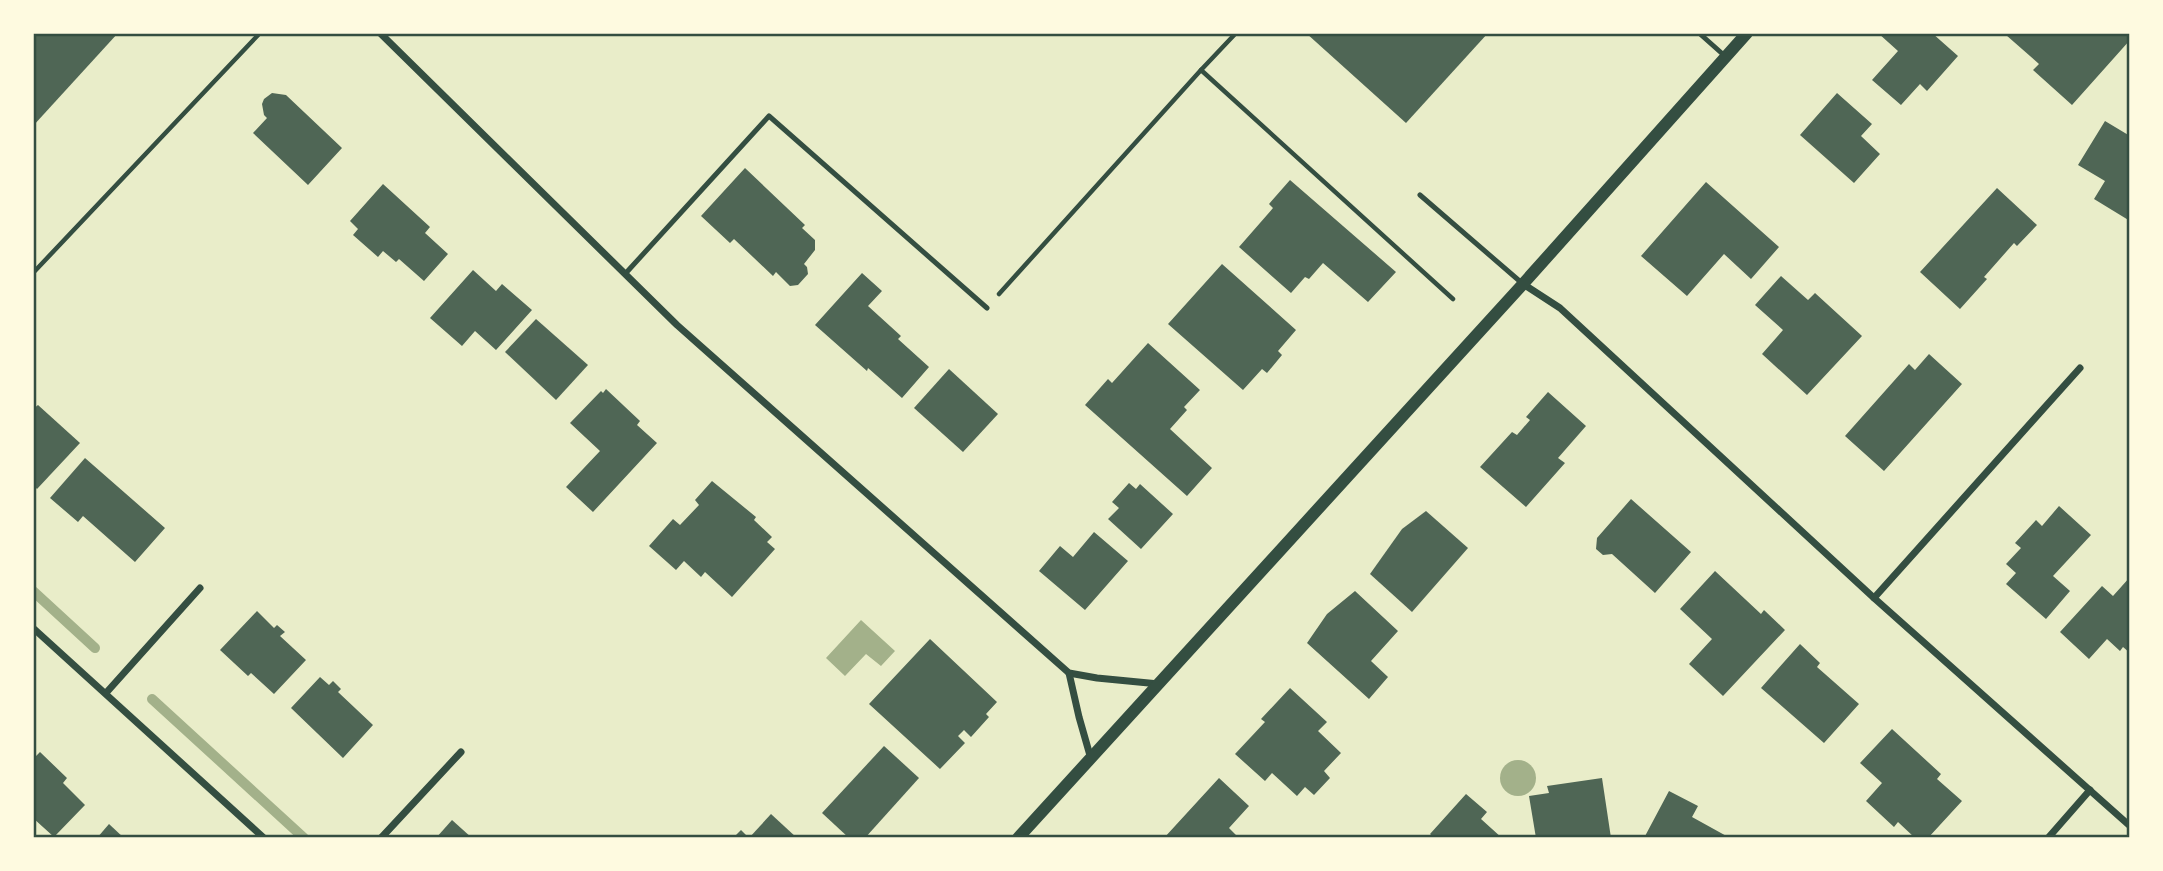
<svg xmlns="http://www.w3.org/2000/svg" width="2163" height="871" font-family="Manrope,sans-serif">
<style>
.water{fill:#a3b18a}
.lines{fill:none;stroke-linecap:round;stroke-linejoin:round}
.stream{stroke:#a3b18a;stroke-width:10}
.building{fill:#4f6655}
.path{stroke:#344e41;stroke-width:4.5}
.service{stroke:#344e41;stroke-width:5}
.minor{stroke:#344e41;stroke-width:7}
.tertiary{stroke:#344e41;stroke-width:12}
.neatline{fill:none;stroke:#344e41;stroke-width:2.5}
</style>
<rect width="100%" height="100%" fill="#e9edc9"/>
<!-- water -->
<g class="water">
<polygon points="861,620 895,651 881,666 866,654 845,676 826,658"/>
<circle cx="1518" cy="778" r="18"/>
</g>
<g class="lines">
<!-- stream -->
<g class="stream">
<polyline points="33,591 95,648"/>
<polyline points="152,699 304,838"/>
</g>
</g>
<!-- building -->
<g class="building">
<polygon points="33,33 118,33 33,126"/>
<polygon points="1306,33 1488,33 1406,123"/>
<polygon points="1878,33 1932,33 1958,56 1927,91 1920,84 1901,105 1872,80 1898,51"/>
<polygon points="2007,33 2130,33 2130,40 2072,105 2033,70 2039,64 2006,35"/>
<polygon points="272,93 286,95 342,148 308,185 253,133 267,118 264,115 262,104 264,99"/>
<polygon points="1837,93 1872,124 1861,136 1880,154 1854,183 1800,135"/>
<polygon points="2105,121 2130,136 2130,221 2094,199 2105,181 2078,165"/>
<polygon points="745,168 805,225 802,228 815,240 815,250 804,264 807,267 808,274 798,285 790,286 776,272 773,276 734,239 730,243 701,216"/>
<polygon points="1290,180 1396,272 1368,302 1323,263 1309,279 1305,277 1291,293 1239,247 1273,208 1269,204"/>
<polygon points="1706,182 1779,247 1751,279 1724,254 1687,296 1641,256"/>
<polygon points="383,184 430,227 425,233 448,254 424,281 399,259 396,262 383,251 378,257 353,235 358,229 350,221"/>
<polygon points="1997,188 2037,225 2017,246 2014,243 1984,277 1987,279 1960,309 1920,272"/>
<polygon points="1222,264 1296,330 1278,351 1282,355 1267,373 1262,369 1243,390 1168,324"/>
<polygon points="473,270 496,291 502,284 532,310 496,350 475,331 462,346 430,318"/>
<polygon points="862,273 882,291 868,306 901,336 898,339 929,367 902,398 868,368 867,371 815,325"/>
<polygon points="1781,276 1808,300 1815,293 1862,336 1807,395 1762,354 1783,330 1755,305"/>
<polygon points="536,319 588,365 556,400 505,352"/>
<polygon points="1148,343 1200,390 1184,407 1187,410 1170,429 1212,468 1187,496 1085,405 1108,379 1112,383"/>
<polygon points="1929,354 1962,384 1884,471 1845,436 1909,364 1915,370"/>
<polygon points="949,369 998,414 963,452 914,408"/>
<polygon points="606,389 640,421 637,425 657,443 593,512 566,487 600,451 570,423 601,391 603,393"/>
<polygon points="1548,392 1586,426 1558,458 1565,463 1526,507 1480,467 1512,432 1517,435 1530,420 1526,417"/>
<polygon points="38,405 80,443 37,489 33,485 33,409"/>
<polygon points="85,458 165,528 135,562 83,516 78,522 50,498"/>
<polygon points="712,481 756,517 754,520 772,537 767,542 775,549 732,597 705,572 701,577 684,561 676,570 649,546 673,519 680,525 699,505 695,500"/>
<polygon points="1129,483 1136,489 1140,484 1173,514 1141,549 1108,519 1119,508 1112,502"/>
<polygon points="1631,499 1691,552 1655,593 1612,554 1603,555 1596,549 1597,538"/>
<polygon points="2059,506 2091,535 2053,576 2070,591 2046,619 2006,584 2016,573 2006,564 2021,548 2015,543 2036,520 2042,526"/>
<polygon points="1426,511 1468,548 1412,612 1370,574 1402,529"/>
<polygon points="1094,532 1128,561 1085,610 1039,571 1060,546 1073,557"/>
<polygon points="1715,571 1761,614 1764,610 1785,630 1723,696 1689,664 1712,639 1680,609"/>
<polygon points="2130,577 2130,653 2123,647 2120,651 2107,639 2089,659 2060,632 2102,586 2113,596"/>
<polygon points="1355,591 1398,631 1371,661 1388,677 1369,699 1307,643 1327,614"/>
<polygon points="257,611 274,628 277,625 285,632 280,636 306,660 274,694 251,673 248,676 220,650"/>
<polygon points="930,639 997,702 986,714 989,717 971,737 964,730 958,736 965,743 940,769 869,704"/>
<polygon points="1800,644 1820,663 1817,667 1859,704 1824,743 1761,688"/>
<polygon points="320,677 329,685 333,681 341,689 338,692 373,725 343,758 291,708"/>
<polygon points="1290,688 1327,722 1318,731 1341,753 1324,771 1330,778 1314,795 1305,787 1297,796 1272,773 1265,781 1235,754 1265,722 1261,719"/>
<polygon points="1892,729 1941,774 1937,779 1962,801 1928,838 1915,838 1898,822 1894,827 1866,801 1882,783 1860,763"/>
<polygon points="884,746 919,778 865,838 849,838 822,813"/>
<polygon points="40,752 67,778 63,783 85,805 54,837 33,818 33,759"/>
<polygon points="1219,778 1249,806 1229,828 1239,838 1164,838"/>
<polygon points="1602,778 1611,838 1536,838 1529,796 1549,793 1547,786"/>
<polygon points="1669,791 1698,806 1692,817 1730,838 1644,838"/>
<polygon points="1466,794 1487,812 1481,819 1502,838 1434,838 1430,834"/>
<polygon points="771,814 797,838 749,838"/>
<polygon points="452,820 472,838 436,838"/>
<polygon points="109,824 124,838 97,838"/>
<polygon points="741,830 749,838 733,838"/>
</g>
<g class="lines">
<!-- path -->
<g class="path">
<polyline points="1236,33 1201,70 1453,299"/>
<polyline points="33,273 260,33"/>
<polyline points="999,294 1201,70"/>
</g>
<!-- service -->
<g class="service">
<polyline points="1699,33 1726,57"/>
<polyline points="1420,195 1523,284"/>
<polyline points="625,274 769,116 987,308"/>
</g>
<!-- minor -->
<g class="minor">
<polyline points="380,33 677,325 1069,673 1097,678 1159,684"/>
<polyline points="1523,284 1560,308 1874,598 2130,826"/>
<polyline points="1874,598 2080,368"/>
<polyline points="33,628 264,838"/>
<polyline points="1069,673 1079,717 1091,759"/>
<polyline points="106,693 200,588"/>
<polyline points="381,838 461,752"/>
<polyline points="2048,838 2090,790"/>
</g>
<!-- tertiary -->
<polyline class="tertiary" points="1018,838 1523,284 1747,33"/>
</g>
<!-- border -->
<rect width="2163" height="871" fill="none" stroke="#fefae0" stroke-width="70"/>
<rect x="35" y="35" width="2093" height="801" class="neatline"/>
</svg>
